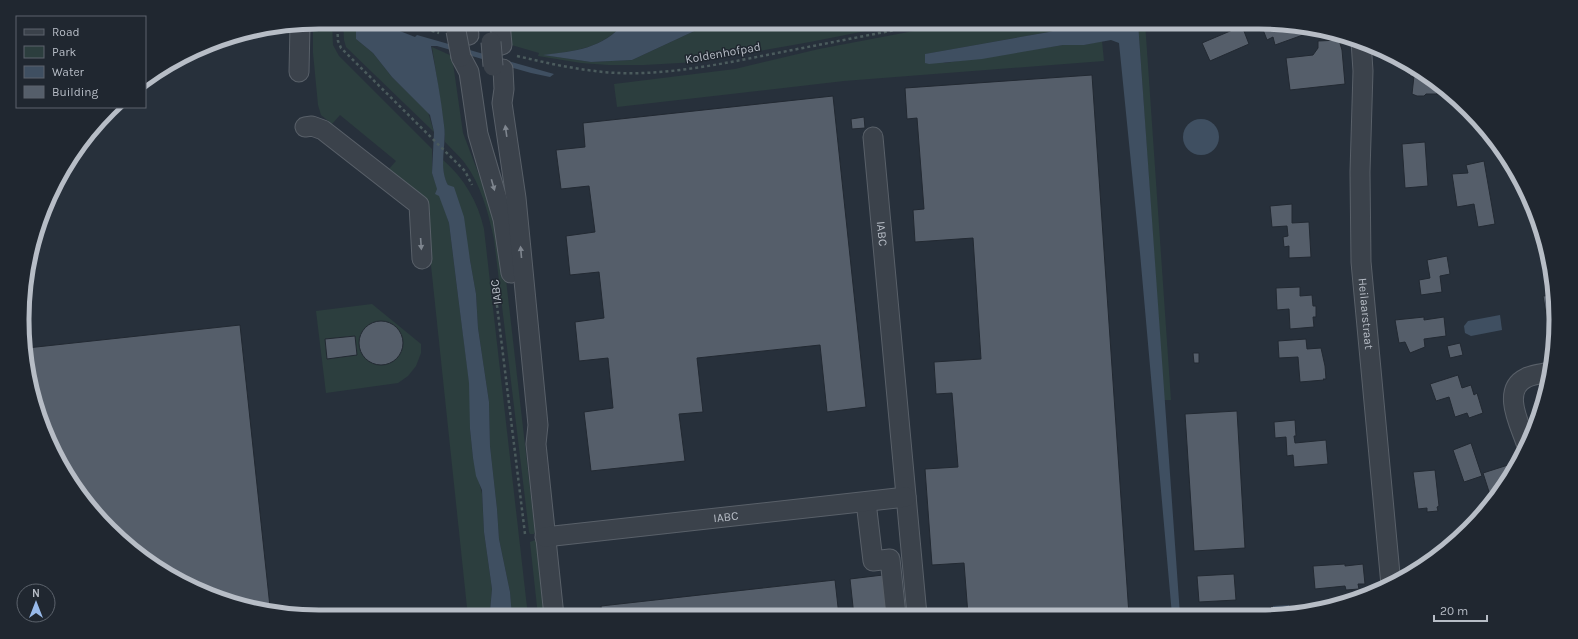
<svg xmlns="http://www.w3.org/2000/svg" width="1578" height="639" font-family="Karla,sans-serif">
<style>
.green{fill:#2c3e3e}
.water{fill:#3f4f61}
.building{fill:#555e6a;stroke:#222932}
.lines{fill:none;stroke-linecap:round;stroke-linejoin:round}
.minor-casing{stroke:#596069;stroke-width:21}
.path{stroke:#4b5b5d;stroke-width:2.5;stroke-dasharray:3 3;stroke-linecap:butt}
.minor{stroke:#3b424b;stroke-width:19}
.minor-bridge-casing{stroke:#596069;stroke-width:21;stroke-linecap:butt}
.minor-bridge{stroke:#3b424b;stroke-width:19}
.oneway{fill:#7f868f}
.labels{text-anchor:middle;stroke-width:3;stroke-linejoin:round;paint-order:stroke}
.street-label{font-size:12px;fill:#b7bdc6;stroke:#202730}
.rim{fill:none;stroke:#b7bdc6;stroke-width:5}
</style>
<rect width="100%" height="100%" fill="#27303b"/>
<!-- green -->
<g class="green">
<polygon points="320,22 332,22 333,45 339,56 432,149 432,173 449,223 458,296 470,388 470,429 473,458 482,494 484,532 492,589 490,609 492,617 468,617 424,199 389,169 396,161 340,115 332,124 321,115 318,105 313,53 313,23"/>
<polygon points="343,22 362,22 363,24 356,39 373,53 392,77 428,112 434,132 346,47 344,40"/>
<path d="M509 22H625C604 48 576 51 545 55L591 62 632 60 703 27 708 22H911L810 42 697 62 644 65H608L581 63 538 56 539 53 508 44Z"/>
<polygon points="961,22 1087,22 1049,32 926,54 945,63 1063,45 1084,45 1102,41 1104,61 844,81 617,107 614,84 735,69 819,49"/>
<polygon points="1138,22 1145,22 1171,400 1164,400"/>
<path d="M432 47 452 56 463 133 496 220 505 271 535 532 534 534H530L529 532 494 239C488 212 481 184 464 162 458 155 451 148 445 142L444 125Z"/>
<path d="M443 160C464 178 478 202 484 229L528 616H512L510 592 499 539 497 509 490 446 489 402 478 328 476 294 470 260 448 185C443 177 443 169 443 160Z"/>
<polygon points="372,304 421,344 421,353 416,366 408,376 398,383 326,393 316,311"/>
<polygon points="535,540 536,541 544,616 538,616 530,542"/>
</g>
<!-- water -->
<g class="water">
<path d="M362 22H377L415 37 417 35 554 74 550 77 531 73 437 46H431C436 72 441 98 444 125 447 144 438 167 448 185L454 187 464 217 470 260 476 294 478 328 489 402 490 446 497 509 499 539 510 592 512 616 492 617 490 611 492 589 484 532 482 490 476 476 473 458 470 429 469 383 458 296 449 223 439 196 435 194 437 189 432 173 434 132 430 115 392 77 373 53 356 39V31L358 29 360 30 363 24Z"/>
<path d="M625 22H708L703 27 632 60 591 62 543 55C575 51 603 49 625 22Z"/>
<polygon points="1087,22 1138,22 1180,615 1172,615 1140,253 1119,43 1111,40 1084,45 1063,45 982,59 929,64 925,63 925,54 1049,32"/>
<circle cx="1201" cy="137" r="18"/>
<polygon points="1500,315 1502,330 1471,336 1465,333 1464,326 1468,321"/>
<polygon points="1289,605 1290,614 1273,614 1273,606"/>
</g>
<!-- building -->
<g class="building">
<polygon points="1260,22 1314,31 1275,45 1273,37 1267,40"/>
<polygon points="1242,26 1249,44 1210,61 1202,43"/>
<polygon points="1339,40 1342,50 1345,84 1290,90 1286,58 1313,55 1318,48 1318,41"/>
<polygon points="1410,64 1437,83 1437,94 1440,94 1426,94 1424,96 1417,96 1412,94 1414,76 1410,76"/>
<polygon points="1092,75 1129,615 968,615 964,563 932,565 925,469 958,467 952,393 936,394 934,362 981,359 973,238 915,242 913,210 924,209 917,118 907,119 905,88"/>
<polygon points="833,96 866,407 827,412 820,345 697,358 703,412 679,414 685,461 591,471 584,412 613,408 608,358 579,361 575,322 604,318 599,272 570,275 566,236 595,232 589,186 561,189 556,150 585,147 583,123"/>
<polygon points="864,117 865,128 852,129 851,119"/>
<polygon points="1425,142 1428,186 1405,188 1402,144"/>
<polygon points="1484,161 1495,224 1478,227 1474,204 1457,207 1452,174 1468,173 1466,165"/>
<polygon points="1292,204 1292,223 1309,222 1311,257 1289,258 1289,246 1284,247 1283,237 1288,236 1287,226 1272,227 1270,206"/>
<polygon points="1447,256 1450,274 1440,276 1442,292 1421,295 1419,280 1430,278 1427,260"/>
<polygon points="1300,287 1300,296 1312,295 1313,306 1316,306 1316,317 1313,317 1314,327 1290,329 1289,309 1277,310 1276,288"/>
<polygon points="1554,295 1555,324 1548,326 1543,296"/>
<polygon points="1424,317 1424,320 1444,317 1446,336 1424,339 1425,347 1410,353 1405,342 1399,343 1395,320"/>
<circle cx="381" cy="343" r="22"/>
<polygon points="240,325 270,607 285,606 286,611 224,601 139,556 72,485 45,434 28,378 27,348"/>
<polygon points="355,336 357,355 327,359 325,339"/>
<polygon points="1306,339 1307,349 1321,348 1325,366 1326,379 1323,379 1324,380 1300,382 1298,357 1279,358 1278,341"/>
<polygon points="1460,343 1463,355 1450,358 1447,346"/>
<polygon points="1193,353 1199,353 1199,363 1194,363"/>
<polygon points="1458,375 1462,388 1471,385 1474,395 1477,393 1483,413 1469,418 1467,413 1455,417 1449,397 1436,401 1430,384"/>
<polygon points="1237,411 1245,548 1194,551 1185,414"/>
<polygon points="1295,420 1296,436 1294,436 1295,443 1326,440 1328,464 1294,467 1293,455 1287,456 1286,437 1275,438 1274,422"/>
<polygon points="1471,443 1482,476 1464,482 1453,450"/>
<polygon points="1508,465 1511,475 1506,485 1492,501 1483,473"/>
<polygon points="1435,470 1439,506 1437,507 1438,511 1427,512 1427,508 1418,509 1413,472"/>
<polygon points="1345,564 1345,566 1363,564 1365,584 1358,584 1359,589 1346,590 1345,586 1315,589 1313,566"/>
<polygon points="1234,574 1236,600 1199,602 1197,576"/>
<polygon points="883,575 887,616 854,616 850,579"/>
<polygon points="835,580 839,616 602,616 601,606"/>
</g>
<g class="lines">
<!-- minor casing -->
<g class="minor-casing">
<g id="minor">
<polyline points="467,22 469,35"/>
<polyline points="500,22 502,45"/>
<path id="s1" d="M1361 41 1363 71 1360 172 1361 262 1391 585"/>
<polyline points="461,57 469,72 478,134 503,219 511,273"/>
<polyline points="503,69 504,89 502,103 516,198 538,425 536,444 554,616"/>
<polyline points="299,72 300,25"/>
<polyline points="305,127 312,126 323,130 419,205 422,259"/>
<path id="s2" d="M873 137 917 615"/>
<path d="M1526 443C1520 425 1501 390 1526 378 1533 374 1542 374 1550 372"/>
<polyline points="866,502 873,561 890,559 896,615"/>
<path id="s3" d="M545 537 906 497"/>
</g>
</g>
<!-- path -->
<g class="path">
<polyline points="337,22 338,41 341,48 465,171 472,185"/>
<polyline points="403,22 439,33"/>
<path d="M517 56C543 62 568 68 595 71 639 77 687 70 731 62L936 22"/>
<polyline points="494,281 525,534"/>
</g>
<!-- minor -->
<use href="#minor" class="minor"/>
<!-- minor-bridge casing -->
<g class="minor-bridge-casing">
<g id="minor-bridge">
<polyline points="456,31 461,57"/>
<polyline points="491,42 493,66"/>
</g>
</g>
<!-- minor-bridge -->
<use href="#minor-bridge" class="minor-bridge"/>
</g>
<!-- one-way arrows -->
<defs><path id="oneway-solid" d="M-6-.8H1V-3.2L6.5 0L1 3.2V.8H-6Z"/></defs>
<g class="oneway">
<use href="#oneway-solid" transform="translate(506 131) rotate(-98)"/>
<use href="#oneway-solid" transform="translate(493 185) rotate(74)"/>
<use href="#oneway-solid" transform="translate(421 244) rotate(86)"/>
<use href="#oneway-solid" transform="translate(521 252) rotate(-95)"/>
</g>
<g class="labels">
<!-- street labels -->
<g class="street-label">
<text transform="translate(723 53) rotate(-10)" y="4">Koldenhofpad</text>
<text dy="4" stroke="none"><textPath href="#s2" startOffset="97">IABC</textPath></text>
<text transform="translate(496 292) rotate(-97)" y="4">IABC</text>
<text dy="4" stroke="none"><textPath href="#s1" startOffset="273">Heilaarstraat</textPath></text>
<text dy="4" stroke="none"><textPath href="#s3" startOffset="182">IABC</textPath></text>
</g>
</g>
<!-- crop -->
<path d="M0 0H1578V639H0ZM319 29H1259A290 290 0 0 1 1549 319V320A290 290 0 0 1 1259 610H319A290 290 0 0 1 29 320V319A290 290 0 0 1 319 29Z" fill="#202730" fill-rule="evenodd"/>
<path class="rim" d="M319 29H1259A290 290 0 0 1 1549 319V320A290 290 0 0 1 1259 610H319A290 290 0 0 1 29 320V319A290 290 0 0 1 319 29Z"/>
<!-- legend -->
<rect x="16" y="16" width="130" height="92" fill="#202730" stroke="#5c636c"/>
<rect x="24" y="29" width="20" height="6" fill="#3b424b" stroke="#5c636c"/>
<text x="52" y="36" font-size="12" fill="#b7bdc6">Road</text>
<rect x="24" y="46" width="20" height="12" fill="#2c3e3e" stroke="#5c636c"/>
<text x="52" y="56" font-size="12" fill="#b7bdc6">Park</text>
<rect x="24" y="66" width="20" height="12" fill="#3f4f61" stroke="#5c636c"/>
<text x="52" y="76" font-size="12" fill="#b7bdc6">Water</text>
<rect x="24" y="86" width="20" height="12" fill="#555e6a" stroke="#5c636c"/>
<text x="52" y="96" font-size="12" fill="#b7bdc6">Building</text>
<!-- north arrow -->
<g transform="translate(36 603)"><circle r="19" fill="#202730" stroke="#5c636c"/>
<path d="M0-3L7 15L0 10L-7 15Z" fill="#98baea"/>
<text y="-6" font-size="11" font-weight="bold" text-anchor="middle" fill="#b7bdc6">N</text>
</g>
<!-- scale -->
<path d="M1434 615v6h53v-6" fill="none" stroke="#b7bdc6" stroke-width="2"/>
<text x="1440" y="615" font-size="12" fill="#b7bdc6" stroke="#202730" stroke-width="3" paint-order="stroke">20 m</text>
</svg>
